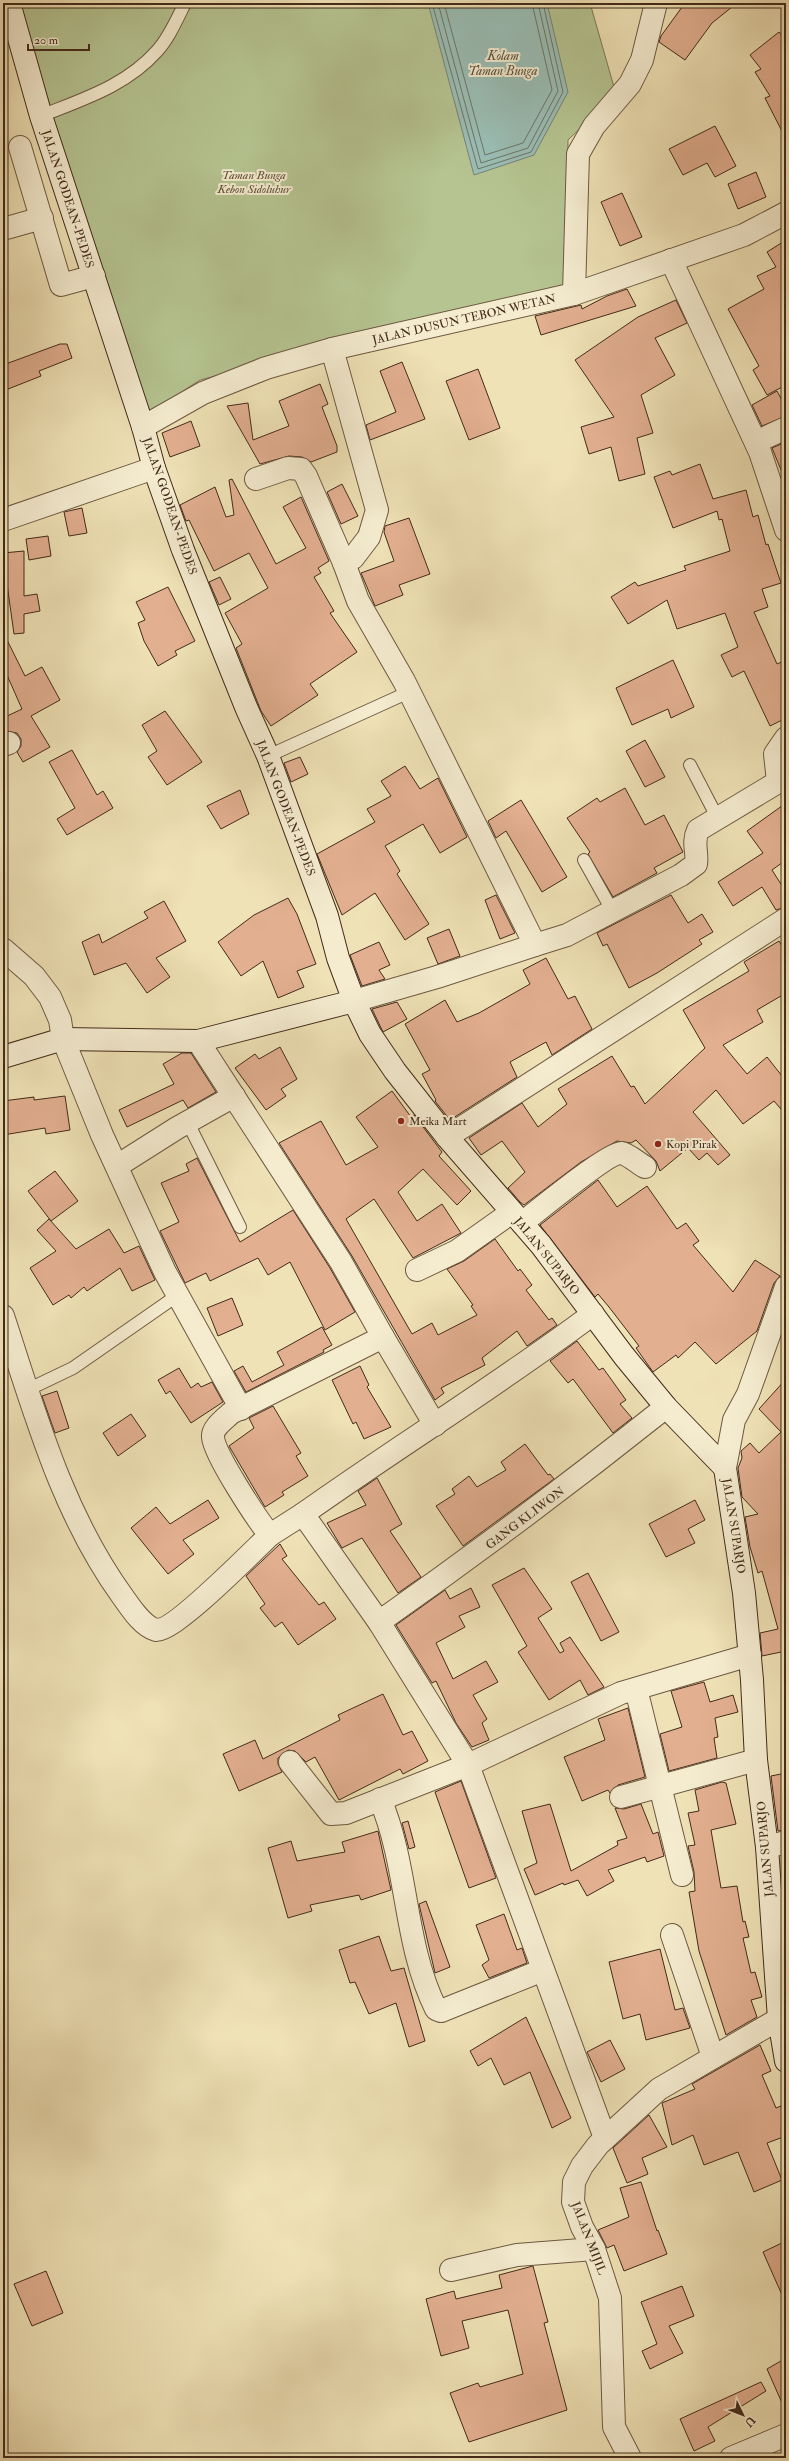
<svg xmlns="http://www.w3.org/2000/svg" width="789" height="2461" font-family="'IM FELL Double Pica',serif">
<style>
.green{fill:#b5c491;stroke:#7c7856}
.water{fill:#9abdb4;stroke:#778376}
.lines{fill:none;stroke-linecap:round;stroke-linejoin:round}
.shore{stroke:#6e7467;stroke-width:1}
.building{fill:#e2af90;stroke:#432b1a}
.lane-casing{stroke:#6e5941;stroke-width:14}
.street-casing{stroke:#6e5941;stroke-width:24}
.secondary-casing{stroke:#432b1a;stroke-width:24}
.lane{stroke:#f5ecd0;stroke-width:12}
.street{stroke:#f5ecd0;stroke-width:22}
.secondary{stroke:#f5ecd0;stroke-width:22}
.poi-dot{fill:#8f2418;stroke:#f5ecd0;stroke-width:1.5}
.labels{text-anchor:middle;stroke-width:4;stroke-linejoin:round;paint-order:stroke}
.park-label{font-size:12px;font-style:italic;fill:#605138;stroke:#f5ecd0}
.street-label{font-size:12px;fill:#432b1a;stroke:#f5ecd0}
.poi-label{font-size:12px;fill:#432b1a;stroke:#f5ecd0;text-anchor:start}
.water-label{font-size:13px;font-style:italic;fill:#595040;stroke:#f5ecd0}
</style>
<rect width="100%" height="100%" fill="#efe2b6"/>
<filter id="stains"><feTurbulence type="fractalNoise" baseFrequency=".005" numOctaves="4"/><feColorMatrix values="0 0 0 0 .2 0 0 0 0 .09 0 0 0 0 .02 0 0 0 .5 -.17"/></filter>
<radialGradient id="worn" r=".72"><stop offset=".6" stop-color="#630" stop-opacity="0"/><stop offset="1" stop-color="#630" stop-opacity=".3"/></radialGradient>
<!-- green -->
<polygon class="green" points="19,3 590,3 616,94 568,140 566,285 200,380 134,423"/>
<!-- water -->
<polygon class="water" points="428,3 547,3 568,92 534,155 474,175"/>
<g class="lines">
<!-- shore -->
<g class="shore">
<polyline points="432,3 478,169 531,152 563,92 543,3"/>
<polyline points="438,3 481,163 528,148 558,91 538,3"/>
<polyline points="444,3 485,155 523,143 552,90 532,3"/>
</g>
</g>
<!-- building -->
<g class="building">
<polygon points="685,3 737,3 712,23 685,60 659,42 661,36"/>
<polygon points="779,32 786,41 786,139 765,98 770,96 755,72 761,69 750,55"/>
<polygon points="715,126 736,166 715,177 707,163 683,175 669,149"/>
<polygon points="756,172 766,197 738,209 728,184"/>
<polygon points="622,193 642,237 620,246 601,202"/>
<polygon points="786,240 786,385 767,395 753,370 759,366 728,309 764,289 757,276 776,267 767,252"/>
<polygon points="627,289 636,306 541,335 535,316 581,305 582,309 607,296"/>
<polygon points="676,300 687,323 655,338 675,375 641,395 653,433 637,438 645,474 619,481 611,447 589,454 581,427 614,417 575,360 638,317"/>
<polygon points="60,344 67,344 72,358 39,371 41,376 3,391 3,365"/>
<polygon points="402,362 425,419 370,440 366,425 396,412 380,371"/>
<polygon points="478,369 500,428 469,440 446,381"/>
<polygon points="320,384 328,404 322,407 337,446 337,452 311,462 302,457 289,456 260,464 227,406 248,403 253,440 289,426 279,401"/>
<polygon points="777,391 786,408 786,416 762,426 752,405"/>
<polygon points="191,421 200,446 170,457 162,433"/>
<polygon points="786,442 786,482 772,448"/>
<polygon points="700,464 713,499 746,490 753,517 758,515 766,545 768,544 781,583 762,589 768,607 754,612 777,664 786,660 786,718 770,726 744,671 732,677 721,655 738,647 725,613 677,629 667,600 628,624 611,597 635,582 638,586 686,570 684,566 730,551 722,519 719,520 717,511 673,528 654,477 670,471 672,475"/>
<polygon points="232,479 276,564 306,548 283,507 301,497 329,561 318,568 321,573 314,577 334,611 330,613 357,652 310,684 318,695 271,726 261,711 236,648 242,644 225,613 268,588 249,553 214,571 189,520 186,521 180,505 215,487 226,517 234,515 229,480"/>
<polygon points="342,484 358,516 341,524 327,492"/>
<polygon points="82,508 87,533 69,536 64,512"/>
<polygon points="409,518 430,574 399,585 403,595 375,606 361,573 394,561 384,532 385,526"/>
<polygon points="48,536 51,556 29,560 26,539"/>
<polygon points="24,551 24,596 37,594 40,611 24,614 24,633 14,634 5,570 3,570 3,553"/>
<polygon points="220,577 231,599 219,605 209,582"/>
<polygon points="168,587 195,641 175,651 177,655 158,666 144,641 138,623 145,620 136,602"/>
<polygon points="3,632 25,676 42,667 60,700 31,716 50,747 23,762 17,752 21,746 21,739 17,733 5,731 3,728 3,718 22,709 3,666"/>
<polygon points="673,660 694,707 671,718 668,709 632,725 616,688"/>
<polygon points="165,711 202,762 167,785 148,757 157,751 142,725"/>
<polygon points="645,740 665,777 645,787 626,751"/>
<polygon points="72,750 97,795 103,791 113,808 67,835 57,819 75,808 49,762"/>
<polygon points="300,757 308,774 291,782 284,763"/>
<polygon points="405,766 420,789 438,778 467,837 440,853 423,824 385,846 400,871 397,874 429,924 405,940 375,893 342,915 317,854 375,822 367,809 391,796 381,781"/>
<polygon points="625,788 645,825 664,815 683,852 654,868 657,873 613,897 588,854 590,852 567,818 597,798 600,802"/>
<polygon points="240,790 249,814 221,829 207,806"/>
<polygon points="521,800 567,877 542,892 506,831 496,838 488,821"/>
<polygon points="786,803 786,860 772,870 786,892 786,907 776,910 762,887 733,906 718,882 763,853 747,831"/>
<polygon points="496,895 515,933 500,939 485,900"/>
<polygon points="671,895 688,923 702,914 713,932 699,940 702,944 657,973 629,988 607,944 603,946 597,933"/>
<polygon points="288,898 297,914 316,964 297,971 304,987 278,998 263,961 241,976 218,942 254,915"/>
<polygon points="164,901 186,941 156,958 170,977 147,993 126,963 94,975 82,942 99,934 102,943 148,918 144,912"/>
<polygon points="449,929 460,956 438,964 427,938"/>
<polygon points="779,941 786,953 786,993 757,1010 763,1022 723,1045 747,1074 767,1057 786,1081 786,1115 774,1101 743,1124 716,1090 693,1112 730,1155 718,1165 707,1153 699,1160 688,1148 660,1171 656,1161 636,1140 631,1143 617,1141 581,1162 524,1205 520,1202 508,1188 525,1172 502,1141 481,1155 469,1138 522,1103 538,1127 567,1104 558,1089 612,1056 631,1087 634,1086 645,1104 705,1048 683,1010 749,971 744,962"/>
<polygon points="379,942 390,965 379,970 385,979 362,986 350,955"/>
<polygon points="546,958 568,999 575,996 592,1029 552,1055 546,1042 510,1062 517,1077 450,1120 435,1101 436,1100 422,1074 430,1070 405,1024 445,1000 457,1022 479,1013 530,984 523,970"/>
<polygon points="397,1002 407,1019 383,1032 372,1009"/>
<polygon points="280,1047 297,1079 281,1089 286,1096 266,1110 235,1068 255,1054 259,1059"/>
<polygon points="182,1053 191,1053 216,1092 188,1108 183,1100 127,1127 119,1110 174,1084 163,1064"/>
<polygon points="392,1091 411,1117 414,1115 442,1152 439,1156 471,1191 457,1205 423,1169 398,1192 417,1221 442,1204 461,1233 413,1258 374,1199 346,1219 412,1334 432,1323 438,1335 477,1315 471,1306 473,1305 447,1269 464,1261 495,1239 518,1271 520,1269 532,1285 526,1290 549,1320 552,1318 557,1325 527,1346 517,1331 482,1358 485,1365 441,1388 444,1393 435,1400 352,1256 279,1143 321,1121 346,1165 378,1147 356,1117"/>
<polygon points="65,1096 70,1130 46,1134 45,1128 3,1135 3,1101 34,1097 34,1100"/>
<polygon points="197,1158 240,1242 293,1210 330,1268 355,1312 325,1330 290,1262 268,1275 258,1258 210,1281 206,1273 185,1283 160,1231 179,1222 161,1183 189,1171 186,1164"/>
<polygon points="55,1171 78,1201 51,1221 28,1191"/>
<polygon points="598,1180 617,1207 647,1186 677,1229 686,1223 699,1241 693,1245 733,1292 755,1260 780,1276 774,1283 757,1331 716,1364 695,1342 678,1358 676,1355 653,1372 636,1348 639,1346 609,1307 598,1294 595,1297 540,1225"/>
<polygon points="49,1219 76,1249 109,1229 124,1253 139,1246 155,1280 132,1291 120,1268 87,1291 84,1287 71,1298 69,1295 53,1305 30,1268 56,1251 37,1230"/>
<polygon points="232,1298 243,1325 218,1336 207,1308"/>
<polygon points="322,1327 332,1345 323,1350 324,1352 246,1392 234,1371 243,1366 252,1382 284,1365 277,1352"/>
<polygon points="577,1341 599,1370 603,1368 626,1400 620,1404 632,1418 613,1433 573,1379 568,1383 550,1361"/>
<polygon points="360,1366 369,1385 367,1387 391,1427 364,1439 356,1422 353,1424 332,1380"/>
<polygon points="179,1368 191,1388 198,1383 201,1387 212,1382 223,1402 191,1423 170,1391 166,1394 158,1380"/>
<polygon points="786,1379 786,1651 762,1656 760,1633 778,1629 762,1571 758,1573 750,1547 745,1517 758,1514 742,1497 738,1468 742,1458 741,1451 750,1443 759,1453 781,1432 759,1409"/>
<polygon points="57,1391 69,1428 55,1433 42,1396"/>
<polygon points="273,1406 301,1453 296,1456 308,1476 282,1492 284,1495 265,1507 229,1446 254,1428 249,1418"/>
<polygon points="131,1414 146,1436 118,1456 103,1433"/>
<polygon points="525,1444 548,1475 550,1474 554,1479 463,1546 436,1506 455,1494 452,1489 469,1476 477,1487 506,1470 501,1462"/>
<polygon points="377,1478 402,1524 390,1531 421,1577 398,1593 362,1538 342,1548 327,1523 366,1505 358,1491"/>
<polygon points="208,1500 219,1518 183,1540 194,1554 168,1574 131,1528 156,1507 170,1524"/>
<polygon points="695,1500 705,1520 688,1529 695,1543 666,1557 649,1524"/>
<polygon points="280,1544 287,1556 282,1559 319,1605 324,1602 336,1619 298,1645 282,1622 275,1627 260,1608 265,1604 246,1576"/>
<polygon points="524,1568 552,1609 538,1618 560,1653 564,1651 560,1643 570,1637 604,1687 588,1695 580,1680 549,1700 518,1652 527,1646 492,1585"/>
<polygon points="588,1573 619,1632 601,1641 571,1582"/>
<polygon points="471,1588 480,1607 459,1616 465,1627 436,1643 453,1679 486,1661 498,1682 473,1695 487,1719 482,1723 489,1740 472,1747 456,1723 436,1681 432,1683 396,1625 445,1590 450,1599"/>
<polygon points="704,1682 710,1702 733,1695 738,1712 715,1718 718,1737 714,1738 717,1758 669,1771 660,1734 682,1727 671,1691"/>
<polygon points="383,1694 403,1735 412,1731 428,1761 403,1774 400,1769 339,1800 315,1757 306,1762 295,1751 288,1750 278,1758 278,1764 282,1772 239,1791 223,1754 255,1740 263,1759 340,1720 338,1715"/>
<polygon points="628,1708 645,1777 618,1785 610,1793 608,1790 582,1801 564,1757 605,1740 598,1719"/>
<polygon points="786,1773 786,1830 778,1831 771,1776"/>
<polygon points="461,1781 496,1878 469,1888 435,1792"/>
<polygon points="722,1782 726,1783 736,1824 711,1830 721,1888 737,1886 743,1922 745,1921 749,1937 743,1938 751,1973 755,1972 762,1997 751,2000 757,2017 726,2035 699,1951 689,1892 695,1891 694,1872 688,1846 695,1845 688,1813 699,1811 695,1790"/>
<polygon points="550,1804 571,1871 618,1845 617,1841 627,1838 615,1808 624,1809 641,1804 653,1834 658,1832 664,1856 647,1862 645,1857 608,1870 614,1881 587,1896 578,1880 564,1885 563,1883 535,1895 524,1869 537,1863 522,1811"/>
<polygon points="408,1821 415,1847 409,1849 402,1823"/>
<polygon points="378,1831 391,1890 361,1900 359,1895 310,1905 312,1911 288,1918 268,1848 291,1841 297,1861 345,1852 342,1842"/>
<polygon points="426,1901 450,1967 435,1973 419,1904"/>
<polygon points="504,1914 517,1950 522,1948 527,1963 489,1978 482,1965 489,1960 476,1925"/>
<polygon points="379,1936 391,1971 404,1968 425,2041 409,2047 396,2003 369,2014 355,1982 350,1983 339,1950"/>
<polygon points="660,1949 675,2010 683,2008 690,2028 646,2040 640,2014 623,2019 609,1962"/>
<polygon points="526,2017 571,2118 552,2128 530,2072 504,2085 491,2058 478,2066 470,2051"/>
<polygon points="610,2040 625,2069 601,2082 587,2052"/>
<polygon points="760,2045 771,2071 762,2075 776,2108 781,2106 786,2118 786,2136 767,2143 782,2180 754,2192 738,2152 704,2165 693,2135 672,2145 662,2103 695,2089 692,2084"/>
<polygon points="649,2115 667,2147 642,2158 648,2174 627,2183 613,2148"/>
<polygon points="641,2182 657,2231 658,2230 667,2254 624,2271 614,2245 607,2248 598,2230 629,2217 620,2188"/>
<polygon points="786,2241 786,2304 763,2252"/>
<polygon points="533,2266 548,2322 544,2323 567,2410 469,2442 450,2393 478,2383 480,2387 523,2374 508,2310 462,2321 469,2348 441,2356 426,2299 454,2291 456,2299 502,2288 499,2275"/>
<polygon points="46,2271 63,2313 32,2326 14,2284"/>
<polygon points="682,2286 694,2316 669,2326 683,2353 650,2369 642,2351 657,2344 641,2302"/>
<polygon points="786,2358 786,2412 767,2369"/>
<polygon points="761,2382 766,2391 708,2427 715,2441 694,2451 680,2419"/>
</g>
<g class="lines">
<!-- lane casing -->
<g class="lane-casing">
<g id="lane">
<path d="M41 116C83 99 126 86 157 51 169 38 177 19 185 3"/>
<polyline points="268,756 409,692"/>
<polyline points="690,765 717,817"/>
<polyline points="584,860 612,910"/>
<polyline points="188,1123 240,1227"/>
<polyline points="27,1390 73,1368 178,1295"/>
</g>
</g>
<!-- street casing -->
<g class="street-casing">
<g id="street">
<polyline points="20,147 61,285 94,276"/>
<polyline points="3,229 42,218"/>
<polyline points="671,260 760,452 786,530"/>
<polyline points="574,294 578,154 594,126 630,84 642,60 656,3"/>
<path d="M332 349 377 510 369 537 353 558 344 563 358 601 404 681 535 945 567 935 681 875 696 864C698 852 692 843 698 830L778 782 775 754 786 738"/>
<polyline points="143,427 203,393 266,368 332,349 574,294 744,235 786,213"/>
<polyline points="756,442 786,428"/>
<polyline points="256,479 288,468 301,469 306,476 344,563"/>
<polyline points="3,520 154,468"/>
<polyline points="3,745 9,743"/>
<polyline points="3,949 34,976 50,997 60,1020 63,1039 102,1135 165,1272 241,1409"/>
<polyline points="354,1001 437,977 535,945"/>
<polyline points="447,1137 786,919"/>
<polyline points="117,1166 177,1128 234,1096"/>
<path d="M522 1223C536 1212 608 1153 621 1153 628 1154 638 1163 645 1167"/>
<polyline points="417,1270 457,1251 512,1212"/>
<path d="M3 1316C35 1413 62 1513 123 1597 131 1608 142 1626 156 1630 175 1631 253 1551 270 1535 258 1521 214 1454 213 1437 212 1428 225 1419 231 1413L383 1337 341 1262 198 1041"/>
<polyline points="383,1337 435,1425"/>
<polyline points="725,1468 734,1420 748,1394 786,1287"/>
<path d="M303 1514C399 1446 498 1385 593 1314"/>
<polyline points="270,1535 303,1514 379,1622 468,1765 605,2138"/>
<path d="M379 1622C477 1553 572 1482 666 1407"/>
<polyline points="636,1689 682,1875"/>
<polyline points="290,1762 331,1814 346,1813 468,1765 621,1693 750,1655"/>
<polyline points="621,1797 756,1760"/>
<path d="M380 1799C409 1868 403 1942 436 2009L441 2011 543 1970"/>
<polyline points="767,1847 786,1842"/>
<polyline points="672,1935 713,2057"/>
<polyline points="451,2270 517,2255 594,2249"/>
<polyline points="630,2458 614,2427 610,2298 594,2249 582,2227 573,2202 574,2182 582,2166 598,2145 659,2089 779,2019"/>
<polyline points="731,2458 786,2435"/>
</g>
</g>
<!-- secondary casing -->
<g class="secondary-casing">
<g id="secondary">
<polyline points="9,3 41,116 143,427 154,468 183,550 246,707 268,756 327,916 338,958 354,1001 370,1034 395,1071 447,1137 541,1245 624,1356 666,1407 725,1468 744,1593 752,1680 756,1760 767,1847 779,2019 786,2061"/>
<polyline points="3,1057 63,1039 198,1041 354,1001"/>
</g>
</g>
<!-- lane -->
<use href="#lane" class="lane"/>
<!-- street -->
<use href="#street" class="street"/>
<!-- secondary -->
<use href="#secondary" class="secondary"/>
</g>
<!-- markers -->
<g class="poi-dot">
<circle cx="401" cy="1121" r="4"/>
<circle cx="658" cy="1144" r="4"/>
</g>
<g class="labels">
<!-- park labels -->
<g class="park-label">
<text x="254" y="179">Taman Bunga<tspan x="254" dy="14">Kebon Sidoluhur</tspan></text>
</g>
<!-- street labels -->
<g class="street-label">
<text transform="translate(68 199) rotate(72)" y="4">JALAN GODEAN-PEDES</text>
<text transform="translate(464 319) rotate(-13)" y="4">JALAN DUSUN TEBON WETAN</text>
<text transform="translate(170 506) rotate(71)" y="4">JALAN GODEAN-PEDES</text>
<text transform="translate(286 808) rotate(69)" y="4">JALAN GODEAN-PEDES</text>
<text transform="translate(547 1256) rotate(51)" y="4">JALAN SUPARJO</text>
<text transform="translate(525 1518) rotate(-37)" y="4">GANG KLIWON</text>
<text transform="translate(734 1526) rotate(81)" y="4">JALAN SUPARJO</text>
<text transform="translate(765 1849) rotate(-95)" y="4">JALAN SUPARJO</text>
<text transform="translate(589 2238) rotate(69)" y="4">JALAN MIJIL</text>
</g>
<!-- poi labels -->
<g class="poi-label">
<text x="409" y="1125">Meika Mart</text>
<text x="666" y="1148">Kopi Pirak</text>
</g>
<!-- water labels -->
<g class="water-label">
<text x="503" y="60">Kolam<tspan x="503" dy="15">Taman Bunga</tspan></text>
</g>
</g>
<!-- margin -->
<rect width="789" height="2461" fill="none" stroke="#efe2b6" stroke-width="16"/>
<rect x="4" y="4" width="781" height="2453" fill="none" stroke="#432b1a" stroke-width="2"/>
<rect x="8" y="8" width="773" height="2445" fill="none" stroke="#432b1a"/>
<!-- north arrow -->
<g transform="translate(743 2415) rotate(133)" stroke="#f5ecd0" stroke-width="3" paint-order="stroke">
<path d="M0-3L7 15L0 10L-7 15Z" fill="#432b1a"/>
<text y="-6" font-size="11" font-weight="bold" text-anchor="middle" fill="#432b1a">U</text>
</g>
<!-- scale -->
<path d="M28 44v6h61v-6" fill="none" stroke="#432b1a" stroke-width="2"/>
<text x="34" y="44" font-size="12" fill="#432b1a" stroke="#f5ecd0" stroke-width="3" paint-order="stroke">20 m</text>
<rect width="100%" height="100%" filter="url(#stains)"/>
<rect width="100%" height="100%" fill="url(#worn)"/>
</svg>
